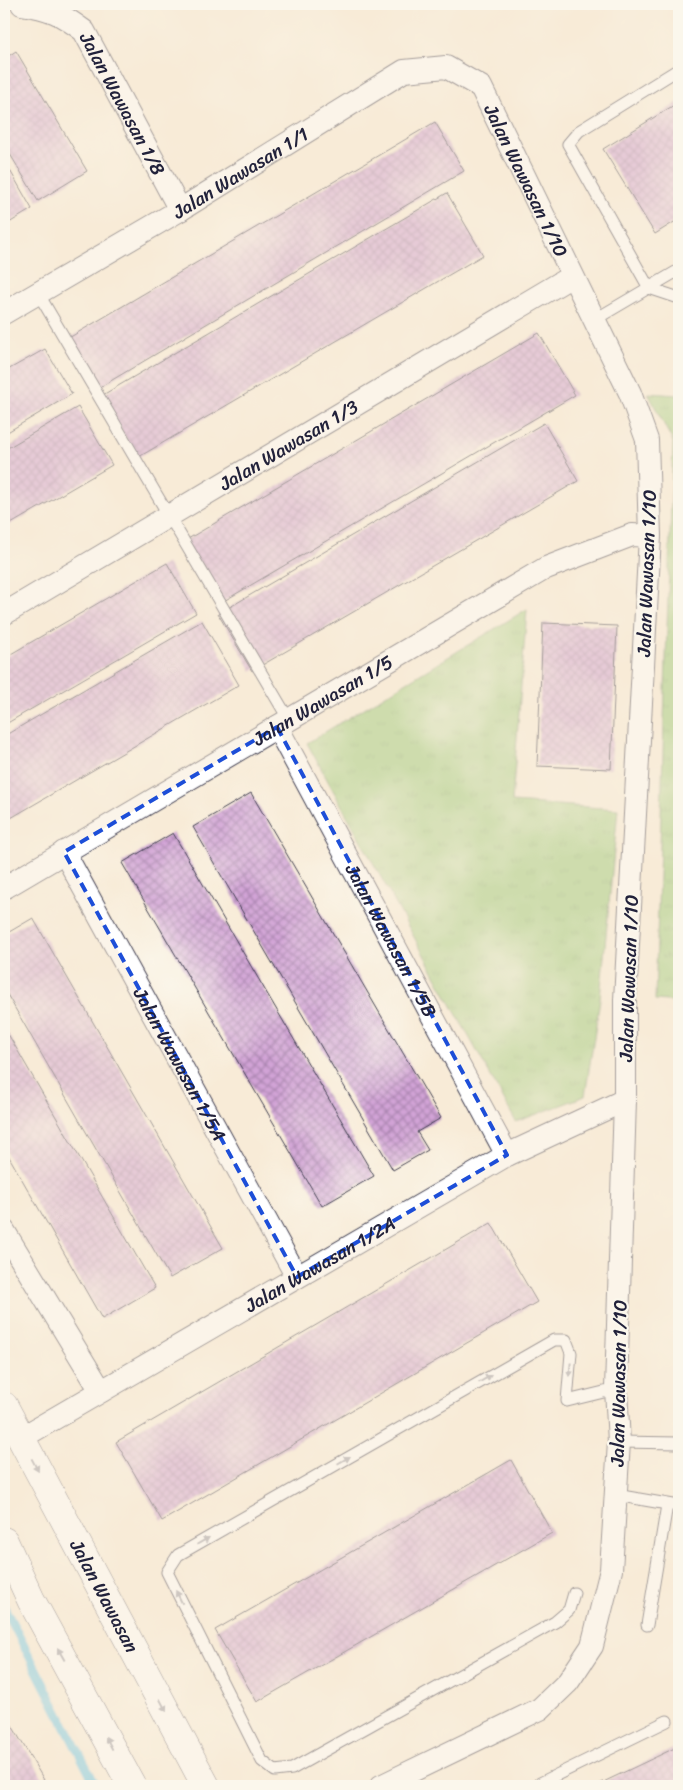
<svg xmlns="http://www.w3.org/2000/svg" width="683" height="1790" font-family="Sriracha,sans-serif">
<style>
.park{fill:url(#park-tufts);stroke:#5e765a}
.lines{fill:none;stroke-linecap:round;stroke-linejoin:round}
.stream{stroke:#68c5e6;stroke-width:9}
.building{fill:url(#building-cross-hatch)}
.service-casing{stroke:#424052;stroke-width:13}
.minor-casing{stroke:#424052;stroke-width:24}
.secondary-casing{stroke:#424052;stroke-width:29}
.service{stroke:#fff;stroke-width:11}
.minor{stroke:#fff;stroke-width:22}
.secondary{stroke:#fff;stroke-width:28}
.oneway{fill:#9c9ca7}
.marked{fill:none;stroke:#1d4ed8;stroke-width:4;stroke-dasharray:10 6;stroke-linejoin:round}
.labels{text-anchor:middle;stroke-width:4.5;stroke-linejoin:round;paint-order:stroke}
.street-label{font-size:19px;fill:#22223b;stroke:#fbf7ec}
</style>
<defs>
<pattern id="park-tufts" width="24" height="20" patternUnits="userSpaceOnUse" patternTransform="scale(1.25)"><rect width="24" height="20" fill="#9bcb7a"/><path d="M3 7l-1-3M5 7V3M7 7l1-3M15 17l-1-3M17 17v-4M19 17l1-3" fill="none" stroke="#85ae6a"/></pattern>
<pattern id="building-cross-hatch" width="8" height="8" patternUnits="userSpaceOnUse" patternTransform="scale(1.25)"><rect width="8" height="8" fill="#d1a3d6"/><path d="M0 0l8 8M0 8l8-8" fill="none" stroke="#a984af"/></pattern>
</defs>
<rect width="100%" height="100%" fill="#fbf7ec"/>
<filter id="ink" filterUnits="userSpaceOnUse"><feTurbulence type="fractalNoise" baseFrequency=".02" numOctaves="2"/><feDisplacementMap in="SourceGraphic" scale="10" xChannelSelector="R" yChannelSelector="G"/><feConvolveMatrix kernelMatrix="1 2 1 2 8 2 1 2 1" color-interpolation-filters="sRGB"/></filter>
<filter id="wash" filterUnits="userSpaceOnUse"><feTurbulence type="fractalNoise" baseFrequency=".0096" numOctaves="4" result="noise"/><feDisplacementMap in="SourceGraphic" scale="20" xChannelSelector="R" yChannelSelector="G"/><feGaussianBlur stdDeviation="1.12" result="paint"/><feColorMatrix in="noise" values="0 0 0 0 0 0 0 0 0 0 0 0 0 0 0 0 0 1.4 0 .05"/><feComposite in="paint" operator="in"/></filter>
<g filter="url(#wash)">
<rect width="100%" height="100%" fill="#f8ebd7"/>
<!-- park -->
<g class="park">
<polygon points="648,393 679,395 679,1002 655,1000 673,442"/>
<polygon points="527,609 512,802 618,809 600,999 585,1096 516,1122 307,743"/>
</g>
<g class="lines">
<!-- stream -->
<polyline class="stream" points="4,1607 96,1786"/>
</g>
<g id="blocks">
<!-- building -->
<g class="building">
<polygon points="16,51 87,171 38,201 4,144 4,59"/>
<polygon points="679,102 679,219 655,234 603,149"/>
<polygon points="435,122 464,171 97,389 67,339"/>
<polygon points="4,160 32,209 4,226"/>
<polygon points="447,193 483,255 137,458 101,396"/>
<polygon points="539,333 575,395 217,605 181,543"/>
<polygon points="45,349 72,394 4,434 4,372"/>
<polygon points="78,407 112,465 4,528 4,450"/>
<polygon points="544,423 578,481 252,671 218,614"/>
<polygon points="167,563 196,613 4,725 4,658"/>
<polygon points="202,621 239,685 4,822 4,736"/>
<polygon points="543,623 617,626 611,769 537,766"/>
<polygon points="251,793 441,1118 417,1132 428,1150 393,1170 193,827"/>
<polygon points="173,833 374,1176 322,1206 122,863"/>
<polygon points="33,918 223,1248 170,1278 4,989 4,935"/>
<polygon points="4,1027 155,1288 102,1319 4,1148"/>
<polygon points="491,1223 537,1302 162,1521 116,1442"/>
<polygon points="511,1460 552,1533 257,1702 215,1630"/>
<polygon points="4,1712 44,1780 42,1781 46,1786 4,1786"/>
<polygon points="679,1746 679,1786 595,1786"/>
</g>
</g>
</g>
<g filter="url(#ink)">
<use href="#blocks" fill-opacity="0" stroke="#424052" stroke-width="1"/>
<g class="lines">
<!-- service casing -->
<g class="service-casing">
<g id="service">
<polyline points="679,69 579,131 568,144 649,288 679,298"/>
<polyline points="38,293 289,720"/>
<polyline points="594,320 679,270"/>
<polyline points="619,1442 679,1443"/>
<polyline points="616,1495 679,1506"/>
<polyline points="574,1593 569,1610 555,1622 292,1769 275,1771 262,1761 167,1572 178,1555 554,1340 566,1340 571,1353 567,1401 616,1389"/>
<polyline points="647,1625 667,1505"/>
<polyline points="534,1786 667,1721"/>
</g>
</g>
<!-- minor casing -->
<g class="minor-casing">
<g id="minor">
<path id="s1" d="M22 4C51 8 61 14 84 31L180 210"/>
<path id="s2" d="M4 313 180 210 404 71 446 67 481 87 630 393 647 440 650 536 625 1000V1100L616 1389 619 1442 611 1570 592 1646 568 1682 540 1709 381 1786"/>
<path id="s3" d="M4 614 572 276"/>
<path id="s4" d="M277 727 507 1155"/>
<path id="s5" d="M64 852 297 1277"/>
<path id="s6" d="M4 888 546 568 632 535 650 536"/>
<polyline points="4,1231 101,1391"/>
<path id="s7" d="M21 1438 507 1155 625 1100"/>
</g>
</g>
<!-- secondary casing -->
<g class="secondary-casing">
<g id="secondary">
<path id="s8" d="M4 1406 206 1786"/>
<polyline points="4,1541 31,1600 132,1786"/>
</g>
</g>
<!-- service -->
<use href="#service" class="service"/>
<!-- minor -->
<use href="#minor" class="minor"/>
<!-- secondary -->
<use href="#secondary" class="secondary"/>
</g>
<!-- one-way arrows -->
<defs><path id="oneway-solid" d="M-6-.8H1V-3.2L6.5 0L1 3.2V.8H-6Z" transform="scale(1.25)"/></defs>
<g class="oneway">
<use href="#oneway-solid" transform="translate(570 1370) rotate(95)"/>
<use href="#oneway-solid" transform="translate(485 1379) rotate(-30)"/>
<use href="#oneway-solid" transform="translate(344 1460) rotate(-30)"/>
<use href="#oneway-solid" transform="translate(35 1465) rotate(62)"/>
<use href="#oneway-solid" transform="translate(203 1541) rotate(-30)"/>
<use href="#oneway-solid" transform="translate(179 1597) rotate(-117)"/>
<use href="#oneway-solid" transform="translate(61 1654) rotate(-119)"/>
<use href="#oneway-solid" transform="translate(163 1705) rotate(62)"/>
<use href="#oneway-solid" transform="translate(109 1743) rotate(-118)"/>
</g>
</g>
<!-- marked area -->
<path d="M0 0H683V1790H0ZM277 727 507 1155 297 1277 64 852Z" fill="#f8ebd7" fill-opacity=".55" fill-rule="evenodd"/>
<path class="marked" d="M277 727 507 1155 297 1277 64 852Z"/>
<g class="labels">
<!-- street labels -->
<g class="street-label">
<text dy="7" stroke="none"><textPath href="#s1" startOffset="151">Jalan Wawasan 1/8</textPath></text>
<text dy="7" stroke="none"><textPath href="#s2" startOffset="275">Jalan Wawasan 1/1</textPath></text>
<text dy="7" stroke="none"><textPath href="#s2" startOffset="654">Jalan Wawasan 1/10</textPath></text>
<text dy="7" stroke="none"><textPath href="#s3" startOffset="331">Jalan Wawasan 1/3</textPath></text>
<text transform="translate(646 573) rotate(-88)" y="7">Jalan Wawasan 1/10</text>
<text dy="7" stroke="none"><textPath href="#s6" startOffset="370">Jalan Wawasan 1/5</textPath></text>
<text dy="7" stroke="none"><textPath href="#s4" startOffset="242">Jalan Wawasan 1/5B</textPath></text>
<text transform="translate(628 978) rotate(-88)" y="7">Jalan Wawasan 1/10</text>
<text dy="7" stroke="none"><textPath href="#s5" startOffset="242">Jalan Wawasan 1/5A</textPath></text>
<text dy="7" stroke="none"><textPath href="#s7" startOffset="346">Jalan Wawasan 1/2A</textPath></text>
<text transform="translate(618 1383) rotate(-89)" y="7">Jalan Wawasan 1/10</text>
<text dy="7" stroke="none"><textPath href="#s8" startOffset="215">Jalan Wawasan</textPath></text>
</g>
</g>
<!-- margin -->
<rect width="683" height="1790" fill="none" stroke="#fbf7ec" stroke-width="20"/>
</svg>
